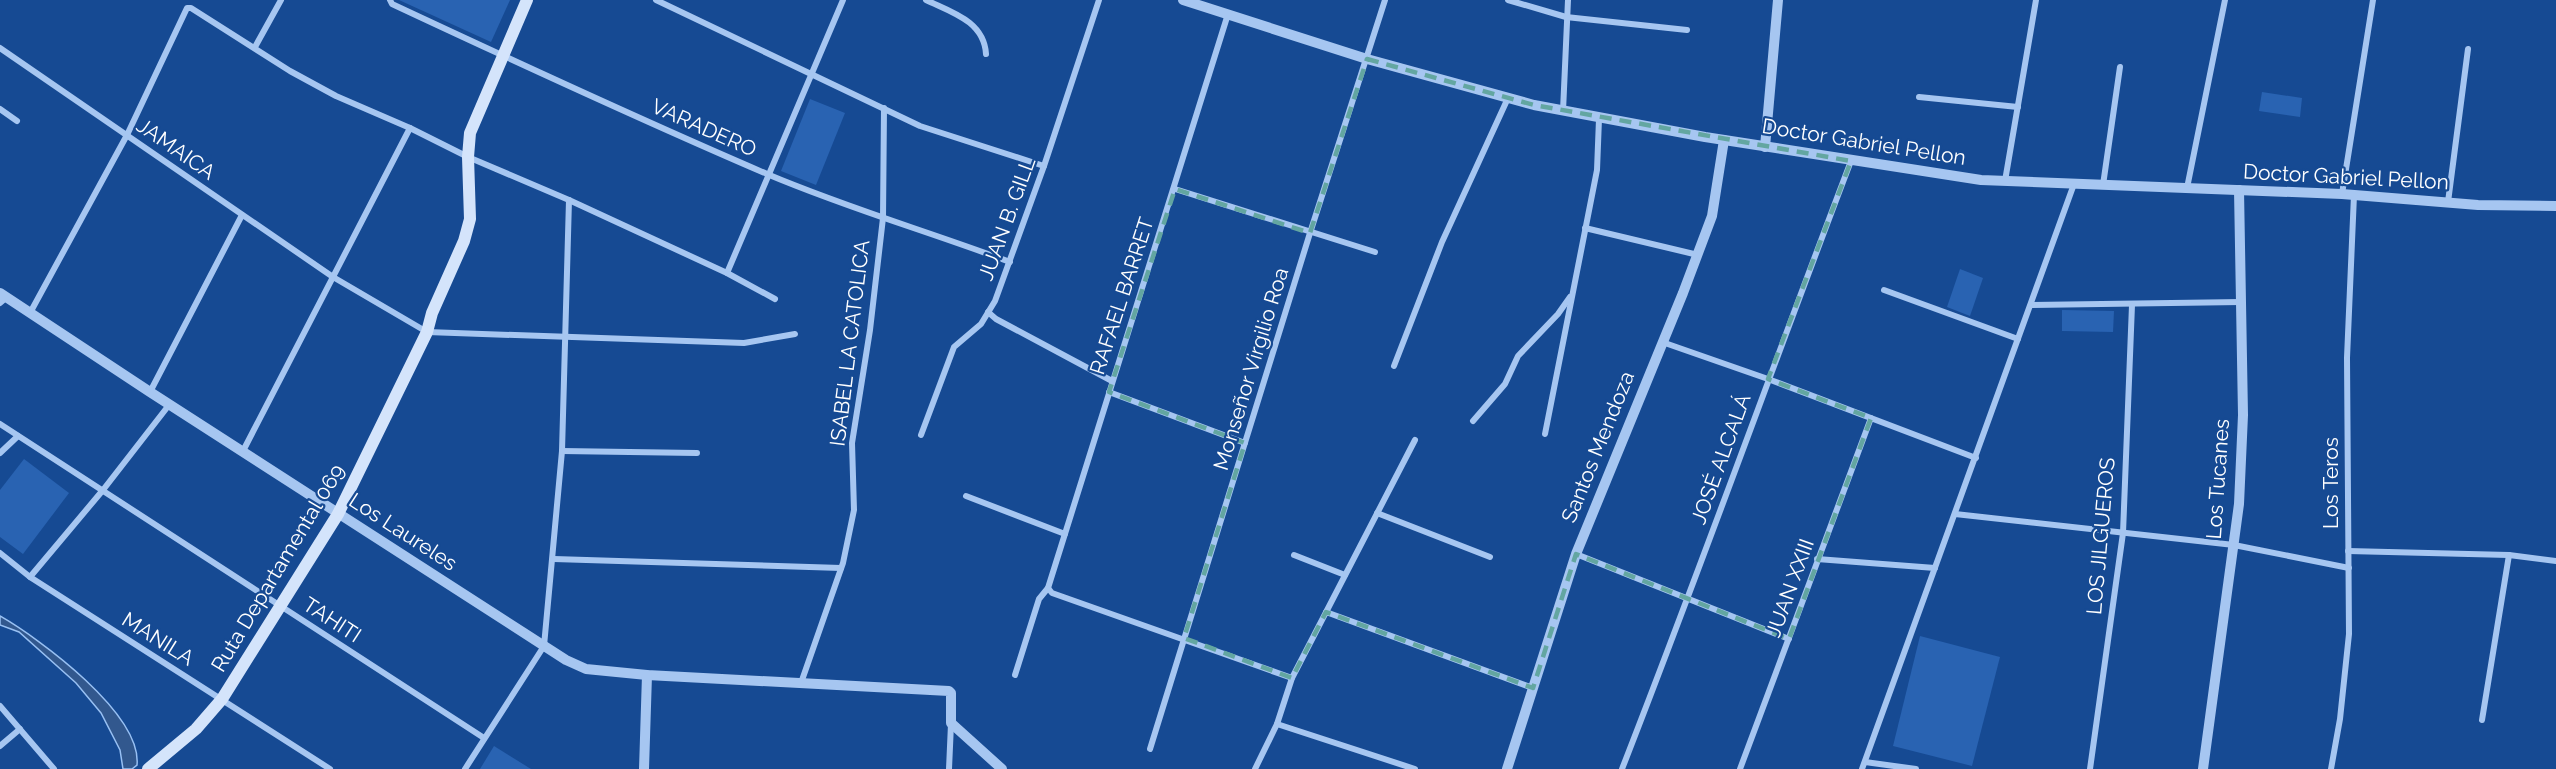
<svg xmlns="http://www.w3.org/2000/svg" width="2556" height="769" font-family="Raleway,sans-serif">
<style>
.green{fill:#2963b2}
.water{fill:#32588e;stroke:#98c0f3;stroke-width:1.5}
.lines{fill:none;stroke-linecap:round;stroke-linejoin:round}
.minor{stroke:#a6c6f1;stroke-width:6}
.tertiary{stroke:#a6c6f1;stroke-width:10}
.secondary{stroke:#d4e4fb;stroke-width:12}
.marked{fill:none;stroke:#63a6a1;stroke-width:4.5;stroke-dasharray:12 8;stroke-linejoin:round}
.labels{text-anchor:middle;stroke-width:4.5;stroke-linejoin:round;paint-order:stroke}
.street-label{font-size:21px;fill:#fff;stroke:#164a93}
</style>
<rect width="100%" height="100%" fill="#164a93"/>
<!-- green -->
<g class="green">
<polygon points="399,0 510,0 491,42"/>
<polygon points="2262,92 2302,98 2300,117 2259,111"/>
<polygon points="810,99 845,113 816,185 781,171"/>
<polygon points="1960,269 1983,278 1970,316 1947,307"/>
<polygon points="2062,310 2114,311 2113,332 2062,331"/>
<polygon points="24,459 69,493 23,554 0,537 0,490"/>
<polygon points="1920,636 2000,657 1972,766 1893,746"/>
<polygon points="494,746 531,769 480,769"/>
</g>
<!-- water -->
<path class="water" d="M0 616C40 639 142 714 137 765L132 769H123L120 750 101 713 76 683 19 632 0 625Z"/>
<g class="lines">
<!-- minor -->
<g class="minor">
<path d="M390 0 392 4C516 62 641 120 767 174 847 208 930 232 1010 262"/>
<polyline points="656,0 920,126 1044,166"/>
<path d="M926 0C951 12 984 21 986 54"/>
<polyline points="1508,0 1566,17 1687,30"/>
<polyline points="255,47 281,0"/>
<polyline points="0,48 333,277 427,332 744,343 795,334"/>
<polyline points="1919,97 2018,107"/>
<polyline points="0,109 17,121"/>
<polyline points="1563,111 1568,0"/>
<polyline points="2005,181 2036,0"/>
<polyline points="2103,185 2120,67"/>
<polyline points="2187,188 2225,0"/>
<polyline points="1175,189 1375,252"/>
<polyline points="2342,194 2373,0"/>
<polyline points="2448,202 2468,49"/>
<polyline points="1585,228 1698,255"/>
<polyline points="727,273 843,0"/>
<polyline points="1884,290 2018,339"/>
<polyline points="0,303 7,297"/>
<polyline points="2031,305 2241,302"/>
<polyline points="988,312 996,319 1112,381"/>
<polyline points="30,313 127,135 187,8 191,8 290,71 336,96 410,128 468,157 569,200 727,273 775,299"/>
<polyline points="1662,342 1768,379 1976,458"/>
<polyline points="1394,366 1442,242 1508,98"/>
<polyline points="150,392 242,215"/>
<polyline points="1109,392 1245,443"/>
<polyline points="1473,421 1505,384 1518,356 1558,314 1570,297"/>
<polyline points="0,424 484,738"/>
<polyline points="1545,434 1597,170 1599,119"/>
<polyline points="921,435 954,347 981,324 995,301 1044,166 1099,0"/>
<polyline points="243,451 410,128"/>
<polyline points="562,451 697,453"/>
<polyline points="0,453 18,436"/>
<polyline points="966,496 1065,534"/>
<polyline points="1377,513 1490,557"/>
<polyline points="1955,514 2234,545 2349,568"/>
<polyline points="2348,551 2509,555 2556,561"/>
<polyline points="0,553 30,577 330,769"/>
<polyline points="1576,554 1789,639"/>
<polyline points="1294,555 1345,575"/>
<polyline points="554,559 841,568"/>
<polyline points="1817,559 1935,568"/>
<polyline points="30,577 103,490 169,405"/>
<polyline points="1048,588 1052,593 1292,678"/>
<polyline points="1326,612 1533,688"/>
<polyline points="1015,675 1039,599 1048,588 1228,14"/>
<polyline points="801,683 843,563 854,510 852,443 870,330 883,218 884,108"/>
<polyline points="0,706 54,769"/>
<polyline points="2482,720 2509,555"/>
<polyline points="1277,724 1415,769"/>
<polyline points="0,746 20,729"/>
<polyline points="1150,749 1310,233 1385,0"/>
<polyline points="1865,762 1916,769"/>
<polyline points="465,769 544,646 562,451 569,200"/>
<polyline points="949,769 951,724"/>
<polyline points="1255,769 1277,724 1292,678 1415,440"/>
<path d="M1622 769C1701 567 1774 363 1851 161"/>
<polyline points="1740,769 1871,418"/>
<polyline points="1862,769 2074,184"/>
<polyline points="2090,769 2123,533 2132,305"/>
<polyline points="2331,769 2340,719 2349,634 2347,358 2354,195"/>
</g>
<!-- tertiary -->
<g class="tertiary">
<polyline points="1183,0 1367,59 1534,105 1705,137 1981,180 2342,194 2478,205 2556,206"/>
<polyline points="1765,147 1778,0"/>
<polyline points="0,293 150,392 566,660 586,669 647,675 949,691 951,693 951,723 1002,769"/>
<polyline points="644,769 647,675"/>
<polyline points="1507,769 1576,554 1683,293 1712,216 1724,140"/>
<polyline points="2203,769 2239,504 2243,415 2239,190"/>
</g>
<!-- secondary -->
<polyline class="secondary" points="148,769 196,729 222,699 338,514 427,332 432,313 464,241 470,219 468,157 470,133 527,0"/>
</g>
<!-- marked area -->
<path class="marked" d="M1367 59 1534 105 1851 161 1768 379 1871 418 1789 639 1576 554 1533 688 1326 612 1292 678 1184 638 1245 443 1109 392 1175 189 1310 233Z"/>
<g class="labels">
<!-- street labels -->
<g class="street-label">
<text transform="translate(704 128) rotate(24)" y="7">VARADERO</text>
<text transform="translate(1864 142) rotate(9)" y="7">Doctor Gabriel Pellon</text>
<text transform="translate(176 149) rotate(35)" y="7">JAMAICA</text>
<text transform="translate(2346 177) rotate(3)" y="7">Doctor Gabriel Pellon</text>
<text transform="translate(1007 219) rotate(-70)" y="7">JUAN B. GILL</text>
<text transform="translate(1122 296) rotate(-72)" y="7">RAFAEL BARRET</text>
<text transform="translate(850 343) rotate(-83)" y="7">ISABEL LA CATOLICA</text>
<text transform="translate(1251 369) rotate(-73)" y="7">Monseñor Virgilio Roa</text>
<text transform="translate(1598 447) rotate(-68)" y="7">Santos Mendoza</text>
<text transform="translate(1721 459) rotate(-70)" y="7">JOSÉ ALCALÁ</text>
<text transform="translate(2218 479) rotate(-86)" y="7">Los Tucanes</text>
<text transform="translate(2331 483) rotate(-90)" y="7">Los Teros</text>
<text transform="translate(403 532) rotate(33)" y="7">Los Laureles</text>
<text transform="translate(2101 536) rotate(-85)" y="7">LOS JILGUEROS</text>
<text transform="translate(278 568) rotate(-59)" y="7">Ruta Departamental 069</text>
<text transform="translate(1790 588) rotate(-70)" y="7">JUAN XXIII</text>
<text transform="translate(332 620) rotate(33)" y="7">TAHITI</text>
<text transform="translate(158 639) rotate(32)" y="7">MANILA</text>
</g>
</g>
</svg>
